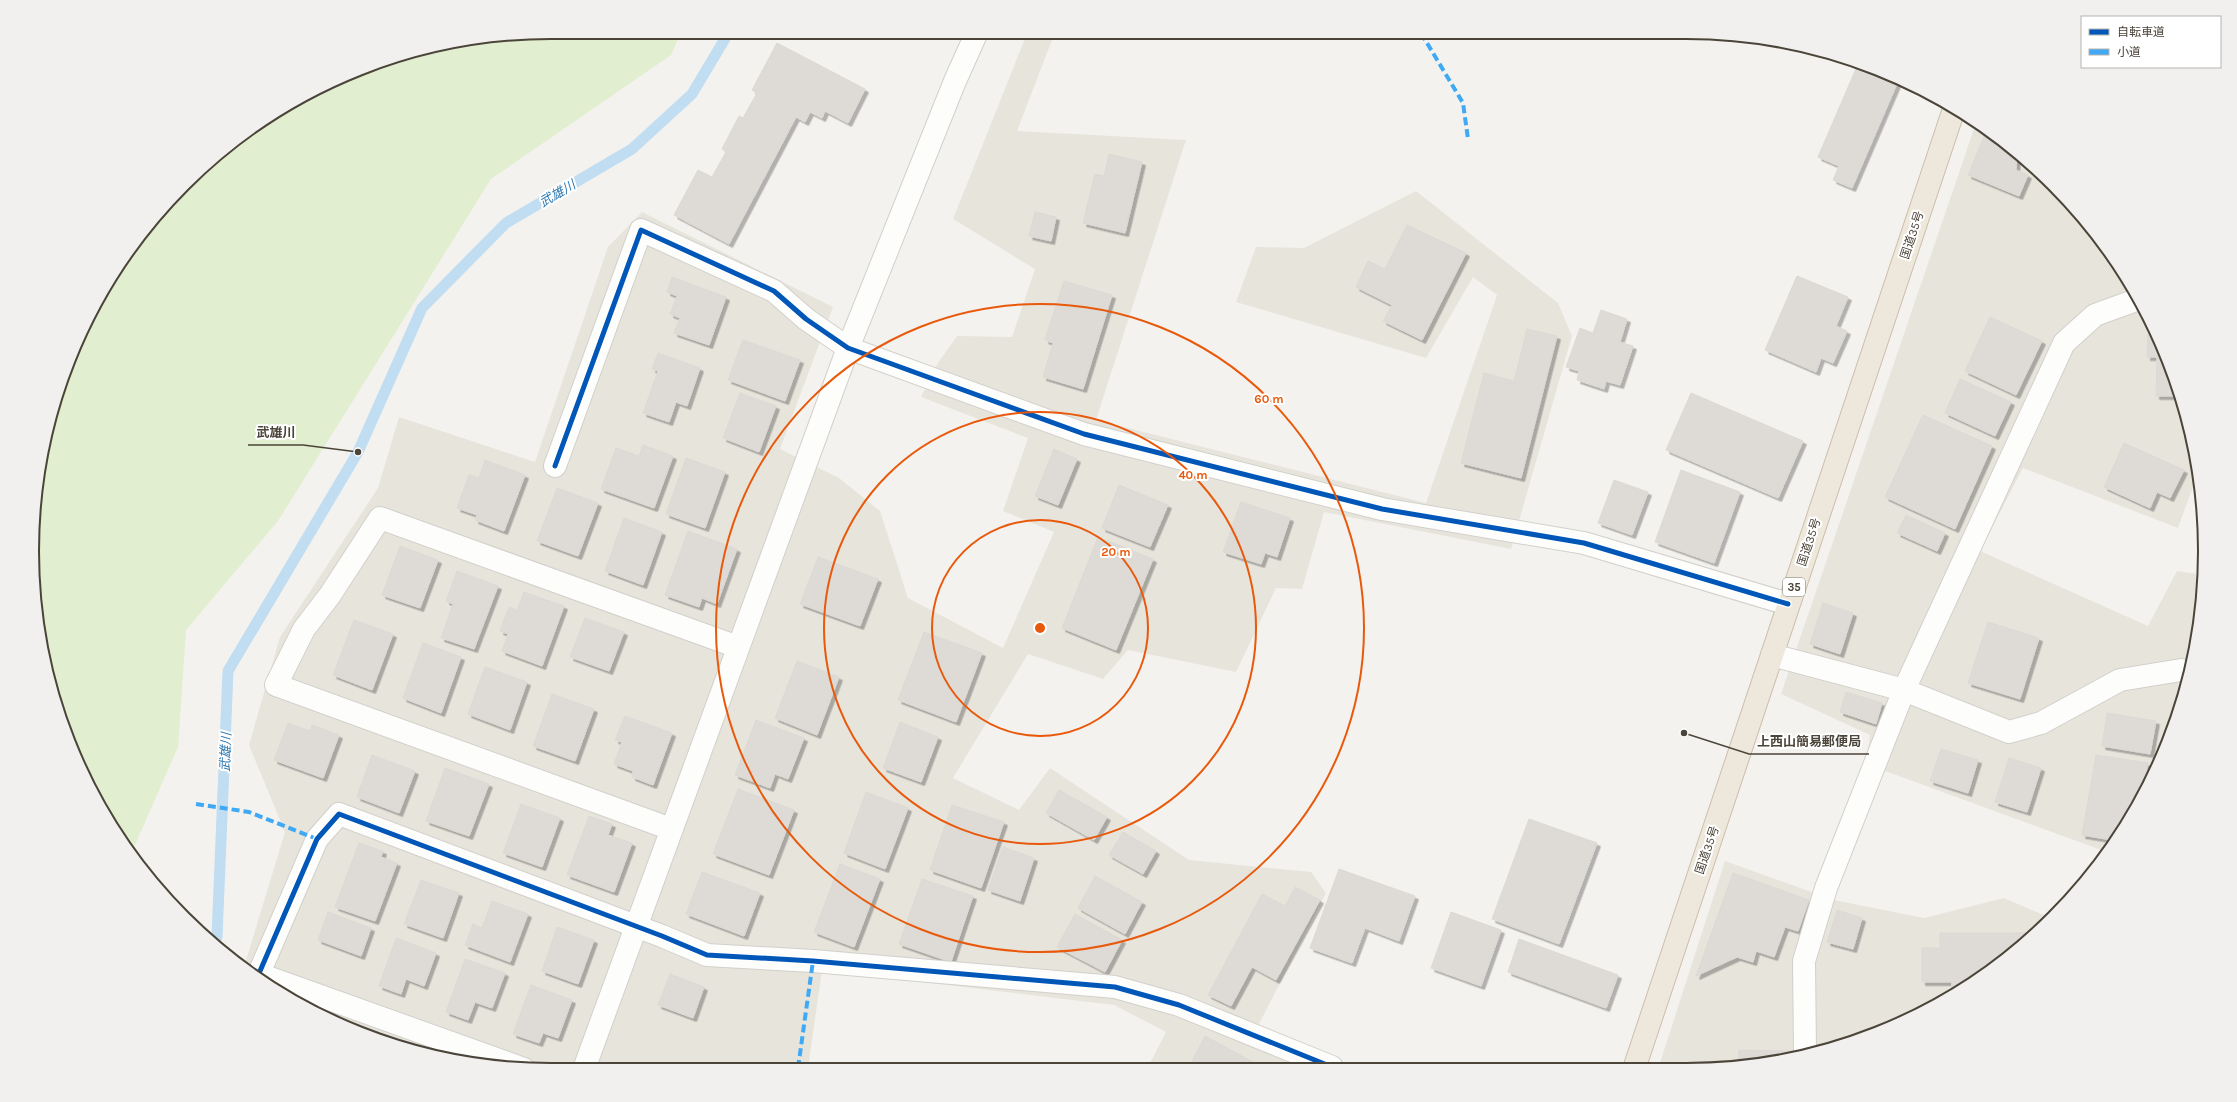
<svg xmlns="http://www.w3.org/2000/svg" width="2237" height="1102" font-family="Karla,'Noto Sans JP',sans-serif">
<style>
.residential{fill:#e7e4dc}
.green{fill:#e1eecf}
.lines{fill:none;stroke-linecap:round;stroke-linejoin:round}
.stream{stroke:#c0ddf1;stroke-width:11}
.building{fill:#dedbd6;stroke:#dcd9d4;filter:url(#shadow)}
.minor-casing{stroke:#d2d0cb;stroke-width:24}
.highway-casing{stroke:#ccbfa9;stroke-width:24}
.minor{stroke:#fdfdfc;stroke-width:22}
.highway{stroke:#ede8db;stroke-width:22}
.quiet{stroke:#3fa9f5;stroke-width:4;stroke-dasharray:8 4;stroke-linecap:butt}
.cycleway-casing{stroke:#fff;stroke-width:8}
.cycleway{stroke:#0057b8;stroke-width:5}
.ring{fill:none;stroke:#e8590c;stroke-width:2}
.labels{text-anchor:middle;stroke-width:4;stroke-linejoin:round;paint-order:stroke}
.shield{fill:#fff;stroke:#817c74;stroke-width:1}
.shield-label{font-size:11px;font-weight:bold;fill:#4b4439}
.street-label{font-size:12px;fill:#4b4439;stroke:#fff}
.water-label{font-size:13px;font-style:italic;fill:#2e7ab2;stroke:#fff}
.rim{fill:none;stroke:#4b4439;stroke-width:2}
.centre{fill:#e8590c;stroke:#fff;stroke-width:2}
.ring-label{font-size:12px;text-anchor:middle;font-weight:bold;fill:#e8590c;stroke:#fff;stroke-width:4;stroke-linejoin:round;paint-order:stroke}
.leader{fill:none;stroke:#4b4439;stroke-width:1.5}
.callout-dot{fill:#4b4439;stroke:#fff;stroke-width:1.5}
.callout-label{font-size:13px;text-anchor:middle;font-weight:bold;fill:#4b4439;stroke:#fff;stroke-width:4;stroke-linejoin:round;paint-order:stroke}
</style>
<defs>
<filter id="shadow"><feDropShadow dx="3.5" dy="3.5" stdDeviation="0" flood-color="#0004"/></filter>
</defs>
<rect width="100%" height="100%" fill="#f4f2ee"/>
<!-- residential -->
<g class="residential">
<polygon points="1026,36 1052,40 1017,131 1186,140 1096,420 1426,503 1497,295 1473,277 1426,358 1236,302 1256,247 1304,248 1416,191 1558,303 1572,336 1511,549 1324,512 1302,589 1276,588 1236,672 1128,650 1103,679 1028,654 953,778 1019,810 1050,768 1189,860 1311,872 1326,893 1258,1026 1304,1045 1292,1067 1148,1067 1166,1032 1114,1005 822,970 808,1068 517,1069 417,1052 322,1017 262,982 244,967 285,832 249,745 280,637 378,488 399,417 535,462 608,247 642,212 833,307 780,449 839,478 880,511 908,598 1003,648 1054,532 1003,511 1028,438 921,397 938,363 957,336 1012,337 1035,269 953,219"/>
<polygon points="1976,123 2002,139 2076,209 2135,291 2177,384 2198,473 2178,528 2023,468 1980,551 2148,626 2177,571 2204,575 2204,585 2187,685 2152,780 2104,851 1866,764 1870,735 1781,694"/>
<polygon points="1725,861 1834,900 1924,918 2004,898 2048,917 1975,982 1884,1031 1754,1066 1659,1066"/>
</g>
<!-- green -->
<polygon class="green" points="551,32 681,32 671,55 491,179 278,521 186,630 178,747 131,854 120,840 85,780 50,686 36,619 33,517 42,450 71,353 102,291 161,209 235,139 292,101 384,60 450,42"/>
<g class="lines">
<!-- stream -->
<polyline class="stream" points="214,943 217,937 228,671 358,452 422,308 506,223 632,149 692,94 729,32"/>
</g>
<!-- building -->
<g class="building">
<polygon points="777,43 865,89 848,123 825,111 822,118 810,112 805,122 796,117 729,244 674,215 698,170 712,177 726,152 722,149 739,116 743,118 757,93 752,90"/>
<polygon points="1858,64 1899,79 1852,188 1833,180 1839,166 1818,157"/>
<polygon points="1987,130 2002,139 2017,154 2016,170 2028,175 2019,196 1968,175"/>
<polygon points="1109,154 1142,162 1125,233 1083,223 1095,174 1104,176"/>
<polygon points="1035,212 1056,217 1051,241 1029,236"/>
<polygon points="1407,225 1466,253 1422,340 1383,321 1392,305 1356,287 1368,261 1385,269"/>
<polygon points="1797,276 1848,297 1836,326 1847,331 1833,363 1821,358 1816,372 1765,350"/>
<polygon points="672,277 726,297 709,345 674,333 680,318 670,314 677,296 667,292"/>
<polygon points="1064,281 1112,295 1083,389 1043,377 1053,343 1045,340"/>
<polygon points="1601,310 1627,319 1620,342 1633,346 1620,385 1606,381 1604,389 1577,380 1579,371 1566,367 1580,328 1593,333"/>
<polygon points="1990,317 2042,341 2016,395 1965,371"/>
<polygon points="1527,329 1557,336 1521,478 1461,463 1484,373 1514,381"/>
<polygon points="2148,334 2155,334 2177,384 2180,396 2156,396 2157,357 2147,357"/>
<polygon points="743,340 800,360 785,401 728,380"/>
<polygon points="658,353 700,368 687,406 676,402 669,422 643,413 658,371 652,369"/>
<polygon points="1960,379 2011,402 1995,436 1945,413"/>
<polygon points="740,393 776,406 759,452 723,438"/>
<polygon points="1691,393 1803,441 1778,498 1666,450"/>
<polygon points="1923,415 1992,446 1955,529 1885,497"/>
<polygon points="2124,443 2184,470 2170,498 2157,492 2150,508 2104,487"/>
<polygon points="643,445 673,456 654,508 601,489 616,448 639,456"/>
<polygon points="1054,449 1077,459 1058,505 1035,496"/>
<polygon points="686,458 725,472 705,528 666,514"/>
<polygon points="485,460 525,475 504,531 475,520 477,515 457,508 469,475 479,478"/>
<polygon points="1681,470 1740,492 1714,563 1655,542"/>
<polygon points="1614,480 1648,492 1632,535 1598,523"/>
<polygon points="1119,485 1168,505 1150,547 1102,528"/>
<polygon points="557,488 598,503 578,556 537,541"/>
<polygon points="1241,502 1290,518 1277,557 1265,553 1261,564 1223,552"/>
<polygon points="1906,515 1945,533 1937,551 1897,533"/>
<polygon points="624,518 662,532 643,585 605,571"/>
<polygon points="688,531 737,549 717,604 702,598 699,607 665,595"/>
<polygon points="1098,537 1153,559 1116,650 1062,628"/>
<polygon points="400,546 438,560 420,608 382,595"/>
<polygon points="818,557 878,579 860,626 800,604"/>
<polygon points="457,571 498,586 474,649 441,638 453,604 446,601"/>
<polygon points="2200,590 2203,590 2193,652 2191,652"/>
<polygon points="524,592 564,606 542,666 502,651 508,634 500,631 509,607 517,610"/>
<polygon points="1823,603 1853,613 1840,654 1810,644"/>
<polygon points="585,618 624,632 609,671 570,657"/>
<polygon points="354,620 393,634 372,690 333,675"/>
<polygon points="1988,622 2039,638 2020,699 1968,683"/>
<polygon points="924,632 982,653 956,722 898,700"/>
<polygon points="423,643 461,657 441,713 403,698"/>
<polygon points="797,661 839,677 817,735 775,718"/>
<polygon points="485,667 527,682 510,730 468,714"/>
<polygon points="1846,692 1882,703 1876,724 1840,712"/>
<polygon points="552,694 594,709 575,761 533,746"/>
<polygon points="2107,713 2156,721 2150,754 2102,746"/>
<polygon points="625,716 672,733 653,785 632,777 633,771 614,764 622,742 615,740"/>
<polygon points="756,720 804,738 788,779 775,774 770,788 735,775"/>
<polygon points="900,722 938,737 921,782 883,768"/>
<polygon points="288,723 310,731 312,725 339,735 323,778 274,760"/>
<polygon points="1941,749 1978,760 1968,793 1930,781"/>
<polygon points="372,755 415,771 399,813 357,797"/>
<polygon points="2096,755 2148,763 2142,794 2112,840 2082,835"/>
<polygon points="2009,758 2041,768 2027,812 1995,802"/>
<polygon points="445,768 489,784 469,836 426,821"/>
<polygon points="738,789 794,810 769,875 713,854"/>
<polygon points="1059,790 1107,817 1094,840 1046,813"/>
<polygon points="866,792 908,808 885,869 844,853"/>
<polygon points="521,804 560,818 542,867 503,853"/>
<polygon points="952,805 1004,822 981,888 930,870"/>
<polygon points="589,816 612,824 608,835 632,843 614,892 567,875"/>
<polygon points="1529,819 1597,843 1559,944 1492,919"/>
<polygon points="1123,832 1156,851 1143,874 1109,855"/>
<polygon points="359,843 383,851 381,857 397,863 375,921 335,907"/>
<polygon points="1003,847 1034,858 1020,901 988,890"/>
<polygon points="840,864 880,879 854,947 814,932"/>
<polygon points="1339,869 1415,896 1399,941 1365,928 1352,963 1310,948"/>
<polygon points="702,872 760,893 744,936 686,914"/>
<polygon points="1733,873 1809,900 1798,931 1785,927 1774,957 1756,951 1753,962 1737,957 1696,976"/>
<polygon points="1095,876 1142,902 1125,934 1078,908"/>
<polygon points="922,879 973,896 951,962 899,944"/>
<polygon points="421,880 459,893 443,938 404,924"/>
<polygon points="1295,887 1320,900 1276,980 1252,967 1231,1006 1208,995 1262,894 1285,906"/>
<polygon points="492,901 528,914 510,962 465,945 473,924 482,928"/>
<polygon points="1837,910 1862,918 1853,949 1827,942"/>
<polygon points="328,912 371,928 361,956 318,940"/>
<polygon points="1451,912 1501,930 1481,986 1431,968"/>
<polygon points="1075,914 1122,940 1105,972 1057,947"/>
<polygon points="557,927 594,940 578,984 542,971"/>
<polygon points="1940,933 2031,933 1975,982 1951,994 1952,982 1922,982 1922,948 1940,948"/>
<polygon points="396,938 436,953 424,986 406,979 401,994 379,986"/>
<polygon points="1519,939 1618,975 1606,1008 1508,972"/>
<polygon points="465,959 505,973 492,1008 475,1002 468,1020 446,1012"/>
<polygon points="670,974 704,987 693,1018 658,1005"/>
<polygon points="531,985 572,1000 558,1038 543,1033 539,1043 513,1034"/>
<polygon points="1205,1036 1262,1067 1189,1067"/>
<polygon points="1739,1050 1792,1051 1792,1055 1754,1066 1738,1066"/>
</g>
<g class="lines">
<!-- minor casing -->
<g class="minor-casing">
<g id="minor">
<polyline points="555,466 641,230 774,291 806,319 848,348 1084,434 1382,509 1584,543 1788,604"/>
<polyline points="1772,655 1904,690 2009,732 2041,723 2120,680 2181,670 2190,672"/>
<polyline points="671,829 276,685 304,629 330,595 380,518 738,647"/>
<polyline points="259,974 524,1069"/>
<polyline points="257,978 317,839 339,814 662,936 707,955 813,961 1115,987 1179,1005 1332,1067"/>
<polyline points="1805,1052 1804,961 1826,888 1904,690 2064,343 2095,315 2139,299"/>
<polyline points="584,1069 848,348 955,81 977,32"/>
</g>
</g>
<!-- highway casing -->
<g class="highway-casing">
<polyline id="highway" points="1635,1066 1954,109"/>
</g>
<!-- minor -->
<use href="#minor" class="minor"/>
<!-- highway -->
<use href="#highway" class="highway"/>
<!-- quiet -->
<g class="quiet">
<polyline points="1421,33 1463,103 1468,139"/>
<polyline points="196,804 249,812 317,839"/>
<polyline points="798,1068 813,961"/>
</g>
<!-- cycleway casing -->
<g class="cycleway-casing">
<g id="cycleway">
<polyline points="555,466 641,230 774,291 806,319 848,348 1084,434 1382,509 1584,543 1788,604"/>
<polyline points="257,978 317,839 339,814 662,936 707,955 813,961 1115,987 1179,1005 1332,1067"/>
</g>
</g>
<!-- cycleway -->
<use href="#cycleway" class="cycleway"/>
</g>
<!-- distance rings -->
<g class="ring">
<circle cx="1040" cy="628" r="108"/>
<circle cx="1040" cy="628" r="216"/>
<circle cx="1040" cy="628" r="324"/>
</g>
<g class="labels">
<!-- shield labels -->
<rect class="shield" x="1783" y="578" width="22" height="18" rx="3"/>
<g class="shield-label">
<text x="1794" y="591">35</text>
</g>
<!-- street labels -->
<g class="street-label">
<text transform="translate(1912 235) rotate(-72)" y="4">国道35号</text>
<text transform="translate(1809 542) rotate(-72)" y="4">国道35号</text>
<text transform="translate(1707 850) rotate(-71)" y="4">国道35号</text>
</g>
<!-- water labels -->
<g class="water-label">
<text transform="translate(557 193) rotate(-31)" y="5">武雄川</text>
<text transform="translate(225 752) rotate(-88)" y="5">武雄川</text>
</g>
</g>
<!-- crop -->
<path d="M0 0H2237V1102H0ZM551 39H1686A512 512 0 0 1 2198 551V551A512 512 0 0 1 1686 1063H551A512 512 0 0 1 39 551V551A512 512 0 0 1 551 39Z" fill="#f1f0ef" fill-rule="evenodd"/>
<path class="rim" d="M551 39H1686A512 512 0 0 1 2198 551V551A512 512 0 0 1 1686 1063H551A512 512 0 0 1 39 551V551A512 512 0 0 1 551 39Z"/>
<circle cx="1040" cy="628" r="6" class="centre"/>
<g class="ring-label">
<text x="1269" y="403">60 m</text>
<text x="1193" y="479">40 m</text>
<text x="1116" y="556">20 m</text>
</g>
<!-- callouts -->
<path class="leader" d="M358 452L303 445H248M1684 733L1749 754H1869"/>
<g class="callout-dot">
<circle cx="358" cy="452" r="4"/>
<circle cx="1684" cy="733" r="4"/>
</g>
<g class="callout-label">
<text x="276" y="437">武雄川</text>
<text x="1809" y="746">上西山簡易郵便局</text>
</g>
<!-- legend -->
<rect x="2081" y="16" width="140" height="52" fill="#ffffff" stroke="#b7b4b0"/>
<rect x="2089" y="29" width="20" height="6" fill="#0057b8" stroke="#b7b4b0"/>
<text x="2117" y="36" font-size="12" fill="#4b4439">自転車道</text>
<rect x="2089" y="49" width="20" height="6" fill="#3fa9f5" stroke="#b7b4b0"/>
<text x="2117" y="56" font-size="12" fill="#4b4439">小道</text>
</svg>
